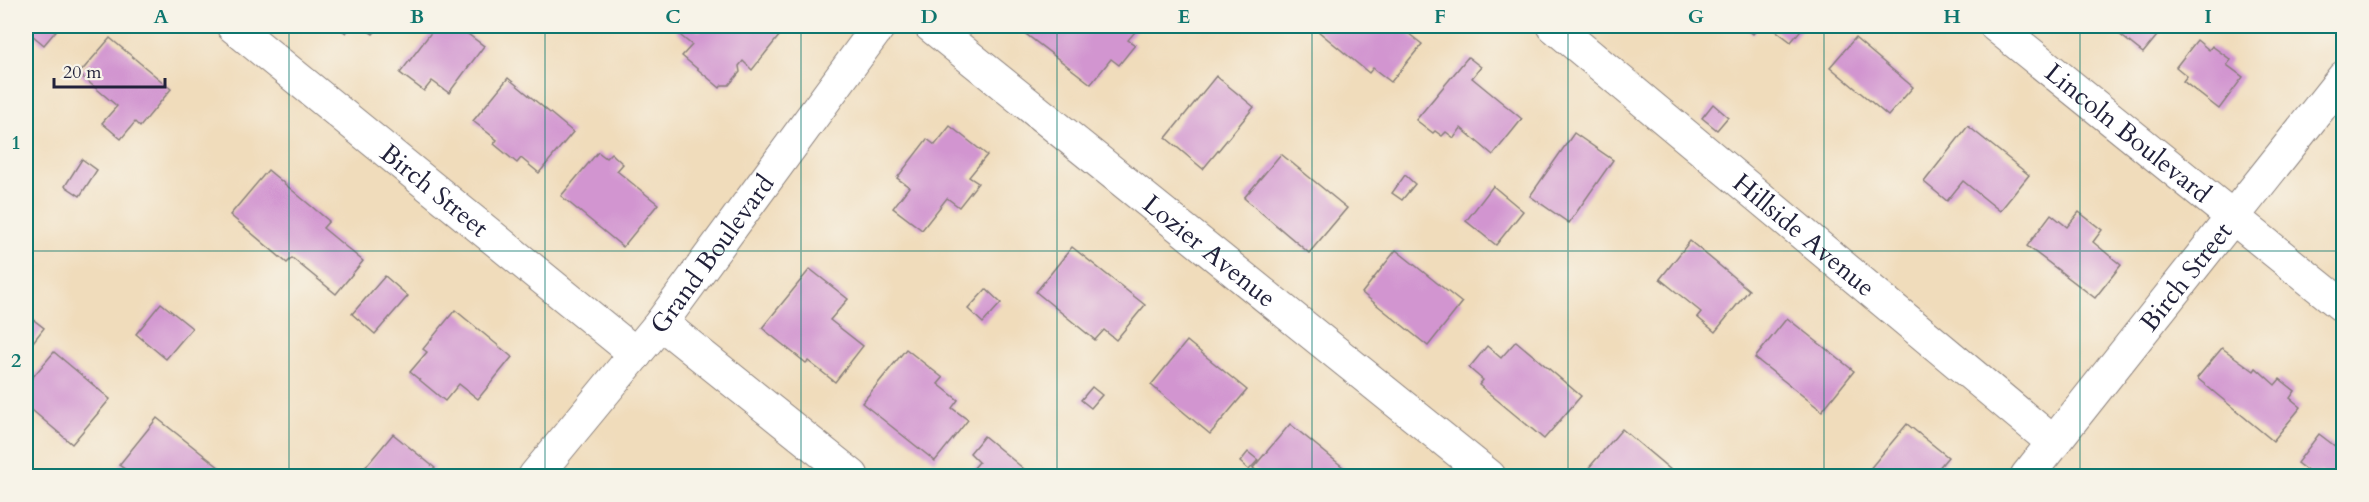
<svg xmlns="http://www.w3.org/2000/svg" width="2369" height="502" font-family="Cardo,serif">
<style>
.building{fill:#d295d0}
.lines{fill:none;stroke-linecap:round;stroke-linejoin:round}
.minor-casing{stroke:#897f7b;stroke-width:35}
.minor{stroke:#fff;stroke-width:33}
.grid{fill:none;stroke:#0f766e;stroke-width:1.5;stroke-opacity:0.55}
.labels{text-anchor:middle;stroke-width:5;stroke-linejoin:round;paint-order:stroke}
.street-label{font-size:26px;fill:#22223b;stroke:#f7f3e8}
.neatline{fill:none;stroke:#0f766e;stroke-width:2}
.grid-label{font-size:20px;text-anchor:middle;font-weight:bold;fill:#0f766e}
</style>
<rect width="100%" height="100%" fill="#f7f3e8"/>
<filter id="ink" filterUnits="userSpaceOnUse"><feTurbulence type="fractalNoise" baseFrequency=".0167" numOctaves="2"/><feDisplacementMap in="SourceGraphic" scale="12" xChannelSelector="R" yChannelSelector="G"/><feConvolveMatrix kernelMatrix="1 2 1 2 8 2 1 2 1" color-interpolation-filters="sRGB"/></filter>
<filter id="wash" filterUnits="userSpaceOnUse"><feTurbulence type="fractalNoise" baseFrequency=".008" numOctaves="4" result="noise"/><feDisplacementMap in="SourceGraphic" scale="24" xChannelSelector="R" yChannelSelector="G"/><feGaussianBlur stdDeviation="1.35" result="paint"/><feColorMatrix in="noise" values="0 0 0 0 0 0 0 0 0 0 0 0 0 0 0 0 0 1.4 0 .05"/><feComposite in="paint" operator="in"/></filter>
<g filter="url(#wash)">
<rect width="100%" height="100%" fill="#f0dcbb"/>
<g id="blocks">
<!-- building -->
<g class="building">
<polygon points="26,26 60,26 44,45 26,30"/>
<polygon points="336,26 351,26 346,33"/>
<polygon points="361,26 380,26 373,34"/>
<polygon points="436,26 457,26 484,46 449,93 432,81 424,91 400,73"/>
<polygon points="681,26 692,26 699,31 704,26 787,26 752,70 743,61 739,66 740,72 729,85 722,85 720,88 682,56 692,45 676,32"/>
<polygon points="1026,26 1140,26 1128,40 1135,45 1119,65 1111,59 1091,84 1022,31"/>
<polygon points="1312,26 1399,26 1422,44 1391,82 1373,68 1369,73"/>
<polygon points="1743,26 1759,26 1753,34"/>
<polygon points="1770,26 1804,26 1791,42"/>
<polygon points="2109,26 2165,26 2143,53"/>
<polygon points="110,38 171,89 140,127 135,122 121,139 102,123 117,106 79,74"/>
<polygon points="1855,38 1913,87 1888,116 1830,67"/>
<polygon points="2197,40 2209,50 2212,46 2231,60 2227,65 2243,77 2219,109 2183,81 2187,76 2176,67"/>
<polygon points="1468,57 1481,67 1472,78 1522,119 1493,155 1461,128 1454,138 1446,132 1442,136 1435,131 1433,133 1416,120"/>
<polygon points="1216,76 1254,107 1203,169 1166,138"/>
<polygon points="508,78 573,132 539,173 521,158 517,163 494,144 497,140 473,121"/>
<polygon points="1713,104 1728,117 1717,130 1702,118"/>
<polygon points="950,126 987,155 969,177 978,183 959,207 947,198 922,230 893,208 909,187 897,178 927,139 935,145"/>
<polygon points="1968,126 2029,175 2000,211 1963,181 1947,201 1924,182"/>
<polygon points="1574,133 1613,160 1569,223 1530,196"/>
<polygon points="598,152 606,158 611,153 623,164 617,171 658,204 623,247 561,196"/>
<polygon points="1281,154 1347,208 1309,253 1244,198"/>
<polygon points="82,159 97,170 80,196 65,186"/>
<polygon points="268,170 329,221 323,228 363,261 336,294 292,258 287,263 230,215"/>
<polygon points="1405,175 1415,184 1402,200 1392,193"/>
<polygon points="1493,186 1523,211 1496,245 1466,221"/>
<polygon points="2344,202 2344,215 2337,210"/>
<polygon points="2079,212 2102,230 2093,242 2121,265 2095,298 2027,246 2051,214 2067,227"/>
<polygon points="1690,241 1749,290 1715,332 1697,317 1701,312 1660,279"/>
<polygon points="1072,247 1145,305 1116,340 1104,330 1095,340 1036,292"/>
<polygon points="1396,250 1462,303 1428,346 1362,293"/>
<polygon points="810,269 848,299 830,320 863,346 835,382 808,361 806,363 762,328"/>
<polygon points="385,276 408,296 375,334 352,314"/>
<polygon points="986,289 1001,303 983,323 968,309"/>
<polygon points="161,303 192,328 166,359 136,334"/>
<polygon points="455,310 512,357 478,399 459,384 445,401 410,372 427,352 423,349"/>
<polygon points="26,314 44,328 26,351"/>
<polygon points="1787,318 1854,371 1822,411 1755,358"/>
<polygon points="1187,341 1247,390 1210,434 1151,385"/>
<polygon points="1516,341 1581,396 1544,439 1479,385 1483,380 1469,368 1487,346 1501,358"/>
<polygon points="2222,348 2254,371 2256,368 2275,385 2280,379 2295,391 2290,398 2301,407 2273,441 2197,378"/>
<polygon points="906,349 943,378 938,384 958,400 952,408 968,420 935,461 862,403"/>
<polygon points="54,352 110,399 72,444 26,405 26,385"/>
<polygon points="1092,387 1102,395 1091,408 1081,400"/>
<polygon points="157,418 230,476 135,476 119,465"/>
<polygon points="1290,424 1354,476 1263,476 1253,468"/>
<polygon points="1907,424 1948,457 1932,476 1864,476"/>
<polygon points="1622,429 1678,476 1594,476 1587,470"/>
<polygon points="393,434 435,468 428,476 358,476"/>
<polygon points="2319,434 2344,453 2344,476 2326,476 2321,472 2314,476 2297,463"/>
<polygon points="984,436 1030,474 1028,476 967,476 979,462 970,453"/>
<polygon points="1248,452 1258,460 1249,470 1240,462"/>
</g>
</g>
</g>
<g filter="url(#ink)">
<use href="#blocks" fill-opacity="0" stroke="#897f7b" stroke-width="1.5"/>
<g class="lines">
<!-- minor casing -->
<g class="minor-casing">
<g id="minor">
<path id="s1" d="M233 26 636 354"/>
<path id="s2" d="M931 26 1489 476"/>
<path id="s3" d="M1554 26 2054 443"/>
<path id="s4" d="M1996 26 2344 307"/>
<polyline points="661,323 852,476"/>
<path id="s5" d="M535 476 661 323 879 26"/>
<path id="s6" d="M2027 476 2344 77"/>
</g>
</g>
<!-- minor -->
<use href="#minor" class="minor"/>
</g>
</g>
<!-- grid -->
<path class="grid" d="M289 26V476M545 26V476M801 26V476M1057 26V476M1312 26V476M1568 26V476M1824 26V476M2080 26V476M26 251H2344"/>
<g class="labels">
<!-- street labels -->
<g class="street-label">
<text dy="9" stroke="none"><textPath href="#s4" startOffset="170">Lincoln Boulevard</textPath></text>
<text dy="9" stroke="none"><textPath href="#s1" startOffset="260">Birch Street</textPath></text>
<text dy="9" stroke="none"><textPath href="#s3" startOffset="326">Hillside Avenue</textPath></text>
<text dy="9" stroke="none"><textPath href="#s2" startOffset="358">Lozier Avenue</textPath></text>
<text dy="9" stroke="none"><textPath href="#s5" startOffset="284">Grand Boulevard</textPath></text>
<text dy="9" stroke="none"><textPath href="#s6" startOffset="255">Birch Street</textPath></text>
</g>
</g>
<!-- margin -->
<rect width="2369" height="502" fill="none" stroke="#f7f3e8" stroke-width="66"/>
<!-- scale -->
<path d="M54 78v9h111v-9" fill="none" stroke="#22223b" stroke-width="3"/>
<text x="63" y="78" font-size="18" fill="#22223b" stroke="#f7f3e8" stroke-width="4.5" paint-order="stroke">20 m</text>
<rect x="33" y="33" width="2303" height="436" class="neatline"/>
<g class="grid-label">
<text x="161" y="23">A</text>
<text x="417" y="23">B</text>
<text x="673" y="23">C</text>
<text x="929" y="23">D</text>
<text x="1184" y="23">E</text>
<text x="1440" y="23">F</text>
<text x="1696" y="23">G</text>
<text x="1952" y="23">H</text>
<text x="2208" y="23">I</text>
<text x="16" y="149">1</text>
<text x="16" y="367">2</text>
</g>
</svg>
